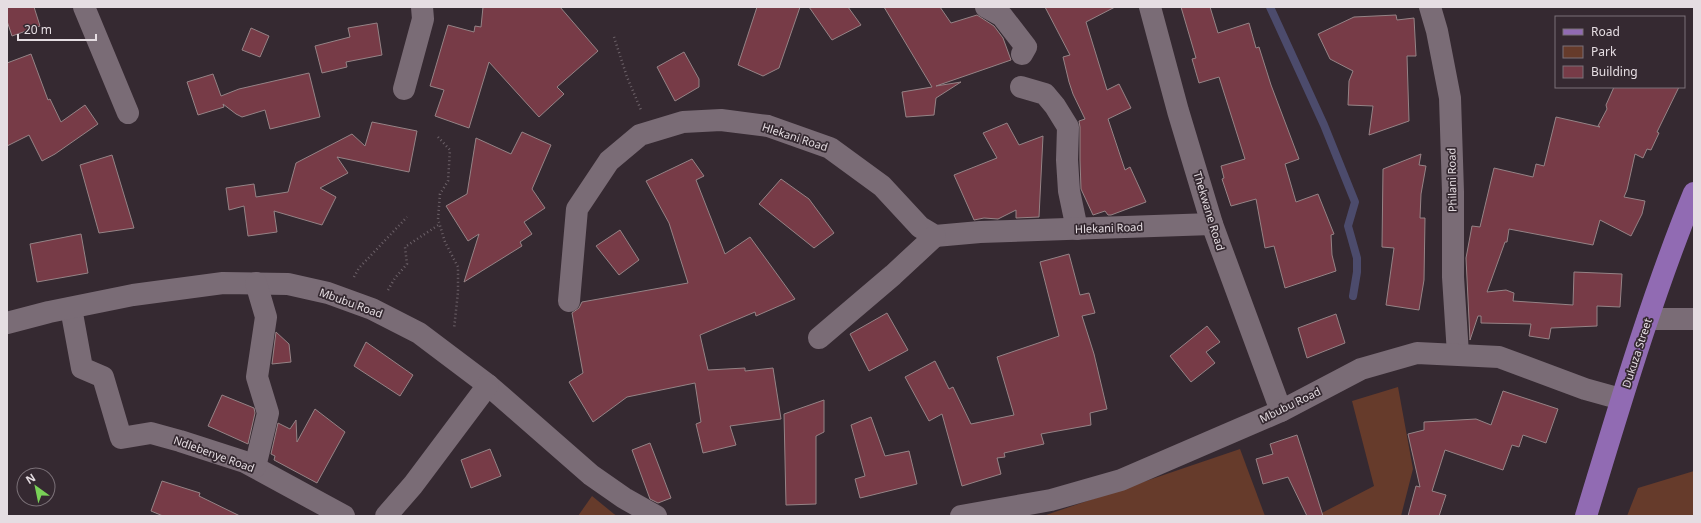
<svg xmlns="http://www.w3.org/2000/svg" width="1701" height="523" font-family="'Noto Sans',sans-serif">
<style>
.green{fill:#663b2b}
.lines{fill:none;stroke-linecap:round;stroke-linejoin:round}
.stream{stroke:#4c4b6c;stroke-width:8}
.building{fill:#773b47;stroke:#958386}
.path{stroke:#6d6269;stroke-width:2.5;stroke-dasharray:1 3;stroke-linecap:butt}
.minor{stroke:#7a6c76;stroke-width:22}
.major{stroke:#916bb3;stroke-width:22}
.labels{text-anchor:middle;stroke-width:3.5;stroke-linejoin:round;paint-order:stroke}
.street-label{font-size:11px;fill:#e5dde2;stroke:#352931}
</style>
<rect width="100%" height="100%" fill="#352931"/>
<!-- green -->
<g class="green">
<polygon points="1398,387 1413,469 1401,516 1316,516 1374,486 1352,401"/>
<polygon points="1240,449 1265,516 1043,516"/>
<polygon points="1694,471 1694,516 1627,516 1638,488"/>
<polygon points="592,496 614,514 617,516 578,516"/>
</g>
<g class="lines">
<!-- stream -->
<polyline class="stream" points="1270,7 1324,125 1355,202 1348,226 1357,258 1357,272 1353,296"/>
</g>
<!-- building -->
<g class="building">
<polygon points="7,7 34,7 40,26 12,36 7,21"/>
<polygon points="483,7 560,7 598,51 557,87 564,94 539,117 489,62 469,128 435,116 444,90 430,86 448,25 474,32 475,26 481,27"/>
<polygon points="757,7 800,7 779,68 763,76 738,65"/>
<polygon points="809,7 848,7 861,25 832,40"/>
<polygon points="884,7 940,7 951,23 977,15 994,26 1003,38 1011,60 936,86 961,82 936,98 934,115 906,117 902,92 932,87"/>
<polygon points="1045,7 1115,7 1086,22 1107,90 1119,84 1131,108 1108,119 1125,170 1130,167 1146,202 1111,215 1108,215 1105,211 1093,215 1081,189 1080,160 1080,127 1079,121 1085,119 1073,94 1069,82 1063,57 1070,55"/>
<polygon points="1181,7 1210,7 1218,33 1249,23 1256,48 1259,47 1271,85 1299,159 1285,164 1296,202 1318,194 1334,234 1331,235 1332,255 1336,271 1285,288 1274,246 1265,248 1256,199 1231,206 1222,179 1224,178 1221,166 1245,159 1219,77 1199,83 1192,59 1196,58"/>
<polygon points="1396,15 1397,20 1414,18 1416,56 1407,56 1409,121 1369,135 1373,106 1348,105 1349,81 1353,71 1330,59 1318,34 1354,17"/>
<polygon points="377,23 382,55 346,62 347,67 322,73 315,46 350,37 348,28"/>
<polygon points="251,28 269,36 260,57 242,50"/>
<polygon points="684,52 699,79 699,87 675,101 657,67"/>
<polygon points="31,54 48,100 50,99 61,122 85,105 98,124 55,154 42,161 29,135 7,146 7,63"/>
<polygon points="309,73 320,117 270,129 265,110 242,117 236,114 223,104 224,107 198,115 187,82 213,74 221,96 239,89"/>
<polygon points="1614,87 1679,87 1657,132 1659,133 1651,150 1647,149 1643,158 1635,154 1627,190 1624,197 1645,201 1642,214 1631,236 1600,220 1593,245 1509,229 1507,242 1505,242 1487,292 1506,290 1514,293 1513,301 1573,305 1574,272 1622,274 1620,307 1597,306 1597,326 1551,328 1549,339 1529,336 1531,324 1481,323 1481,316 1478,316 1470,340 1466,258 1472,226 1480,227 1494,168 1533,177 1536,164 1544,166 1556,117 1600,127 1598,126 1607,109 1606,105"/>
<polygon points="372,122 417,131 409,172 337,157 348,173 320,188 336,197 322,225 274,211 277,232 248,236 244,206 229,210 226,188 254,184 256,197 288,192 296,163 352,134 365,146"/>
<polygon points="1007,123 1019,145 1043,136 1039,217 1016,218 1016,210 998,219 984,218 974,220 954,175 997,158 983,133"/>
<polygon points="522,132 551,145 532,189 545,208 524,222 532,234 520,242 522,246 464,282 479,234 468,241 446,206 467,194 476,138 511,154"/>
<polygon points="1421,154 1419,165 1426,166 1421,194 1420,218 1425,218 1424,280 1419,310 1386,305 1394,248 1382,247 1383,169"/>
<polygon points="112,155 134,228 99,233 80,165"/>
<polygon points="692,159 704,176 696,180 725,254 750,237 795,299 756,316 755,312 700,335 708,370 745,368 745,371 773,368 781,419 730,426 736,445 703,453 696,424 701,422 695,383 627,397 593,422 569,382 583,373 572,313 579,308 582,302 688,283 669,223 646,181"/>
<polygon points="781,179 809,199 834,233 814,248 759,204"/>
<polygon points="620,230 639,260 619,275 596,246"/>
<polygon points="81,234 88,273 37,282 30,244"/>
<polygon points="1069,254 1080,295 1089,293 1095,313 1082,316 1094,354 1107,409 1090,413 1091,425 1041,434 1044,444 1004,453 1005,457 997,458 1001,474 962,486 942,414 929,421 905,377 935,361 949,389 953,387 971,424 1014,415 997,357 1059,336 1040,262"/>
<polygon points="887,313 908,350 869,371 850,334"/>
<polygon points="1336,314 1345,343 1307,358 1298,328"/>
<polygon points="1207,326 1220,342 1206,352 1215,363 1191,382 1170,356"/>
<polygon points="276,332 289,344 291,362 272,364"/>
<polygon points="366,342 413,375 400,396 354,366"/>
<polygon points="1503,391 1558,409 1546,443 1523,435 1519,447 1512,445 1503,470 1445,450 1432,491 1446,495 1439,516 1408,516 1416,486 1420,487 1408,434 1424,430 1424,422 1476,419 1491,425"/>
<polygon points="222,395 254,408 255,413 248,444 208,426"/>
<polygon points="824,400 824,432 816,436 816,504 786,505 784,414"/>
<polygon points="315,409 345,432 317,483 274,460 275,456 271,454 278,423 290,429 296,420 297,442"/>
<polygon points="871,417 885,456 909,451 917,484 860,498 855,479 865,476 851,425"/>
<polygon points="1297,435 1308,469 1323,516 1307,516 1288,477 1263,484 1256,459 1273,454 1270,444"/>
<polygon points="650,443 671,498 658,503 650,499 632,450"/>
<polygon points="490,449 501,476 471,488 461,460"/>
<polygon points="162,481 200,493 199,496 240,516 163,516 151,511"/>
</g>
<g class="lines">
<!-- path -->
<g class="path">
<polyline points="614,37 627,77 641,110"/>
<polyline points="438,137 450,150 448,181 440,194 438,219 445,242 458,267 458,292 454,329"/>
<polyline points="354,277 359,268 407,217"/>
<polyline points="388,290 395,278 407,264 405,247 440,224"/>
</g>
<!-- minor -->
<g class="minor">
<polyline points="84,7 128,113"/>
<polyline points="986,7 1002,16 1026,47 1022,54"/>
<polyline points="1150,7 1178,111 1212,224 1281,411"/>
<polyline points="1430,7 1437,31 1450,98 1453,192 1453,277 1458,354"/>
<polyline points="1021,87 1045,94 1055,106 1068,127 1067,160 1069,191 1077,229"/>
<polyline points="404,89 423,19 422,7"/>
<polyline points="569,301 577,209 609,161 640,135 683,122 721,120 768,126 830,148 882,186 920,227 935,236 980,232 1212,224"/>
<polyline points="71,308 82,368 103,377 121,438 151,433 180,441 245,462 344,516"/>
<polyline points="1648,319 1694,319"/>
<polyline points="7,323 49,312 133,295 223,283 288,284 328,293 372,309 419,333 488,385 591,475 624,498 656,516"/>
<polyline points="819,338 893,275 935,236"/>
<polyline points="255,467 268,413 257,377 266,317 256,283"/>
<polyline points="386,516 413,485 488,385"/>
<polyline points="961,516 1051,500 1121,480 1281,411 1361,369 1417,353 1499,357 1585,389 1621,399"/>
</g>
<!-- major -->
<path class="major" d="M1586 516C1619 408 1651 298 1694 193"/>
</g>
<g class="labels">
<!-- street labels -->
<g class="street-label">
<text transform="translate(795 137) rotate(18)" y="4">Hlekani Road</text>
<text transform="translate(1452 180) rotate(-91)" y="4">Philani Road</text>
<text transform="translate(1209 211) rotate(73)" y="4">Thekwane Road</text>
<text transform="translate(1109 228) rotate(-2)" y="4">Hlekani Road</text>
<text transform="translate(351 303) rotate(20)" y="4">Mbubu Road</text>
<text transform="translate(1637 353) rotate(-72)" y="4">Dukuza Street</text>
<text transform="translate(1290 405) rotate(-26)" y="4">Mbubu Road</text>
<text transform="translate(214 454) rotate(20)" y="4">Ndlebenye Road</text>
</g>
</g>
<!-- border -->
<rect width="1701" height="523" fill="none" stroke="#e5dde2" stroke-width="16"/>
<!-- legend -->
<rect x="1555" y="16" width="130" height="72" fill="#352931" stroke="#7b7178"/>
<rect x="1563" y="29" width="20" height="6" fill="#916bb3" stroke="#7b7178"/>
<text x="1591" y="36" font-size="12" fill="#e5dde2">Road</text>
<rect x="1563" y="46" width="20" height="12" fill="#663b2b" stroke="#7b7178"/>
<text x="1591" y="56" font-size="12" fill="#e5dde2">Park</text>
<rect x="1563" y="66" width="20" height="12" fill="#773b47" stroke="#7b7178"/>
<text x="1591" y="76" font-size="12" fill="#e5dde2">Building</text>
<!-- north arrow -->
<g transform="translate(36 487) rotate(327)"><circle r="19" fill="#352931" stroke="#7b7178"/>
<path d="M0-3L7 15L0 10L-7 15Z" fill="#79d157"/>
<text y="-6" font-size="11" font-weight="bold" text-anchor="middle" fill="#e5dde2">N</text>
</g>
<!-- scale -->
<path d="M18 34v6h78v-6" fill="none" stroke="#e5dde2" stroke-width="2"/>
<text x="24" y="34" font-size="12" fill="#e5dde2" stroke="#352931" stroke-width="3" paint-order="stroke">20 m</text>
</svg>
